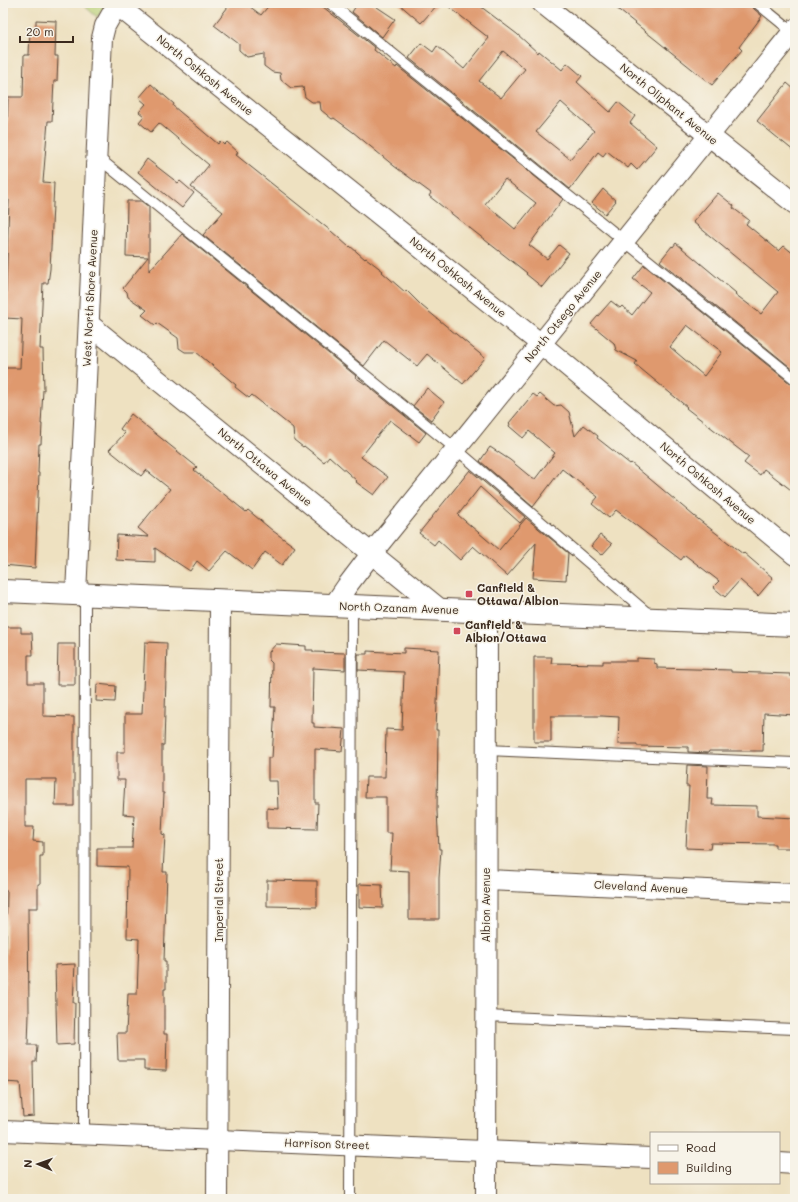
<svg xmlns="http://www.w3.org/2000/svg" width="798" height="1202" font-family="Mali,sans-serif">
<style>
.green{fill:#b9d074;stroke:#7a7d49}
.building{fill:#df996e;fill-rule:evenodd}
.lines{fill:none;stroke-linecap:round;stroke-linejoin:round}
.lane-casing{stroke:#564536;stroke-width:12}
.street-casing{stroke:#564536;stroke-width:22}
.secondary-casing{stroke:#564536;stroke-width:24}
.lane{stroke:#fff;stroke-width:10}
.street{stroke:#fff;stroke-width:20}
.secondary{stroke:#fff;stroke-width:22}
.poi-dot{fill:#d1495b;stroke:#f7f3e8;stroke-width:1.5}
.labels{text-anchor:middle;stroke-width:3;stroke-linejoin:round;paint-order:stroke}
.street-label{font-size:11px;fill:#3b2a1e;stroke:#f7f3e8}
.poi-label{font-size:11px;font-weight:bold;fill:#3b2a1e;stroke:#f7f3e8;text-anchor:start}
</style>
<rect width="100%" height="100%" fill="#f7f3e8"/>
<filter id="ink" filterUnits="userSpaceOnUse"><feTurbulence type="fractalNoise" baseFrequency=".025" numOctaves="2"/><feDisplacementMap in="SourceGraphic" scale="8" xChannelSelector="R" yChannelSelector="G"/><feConvolveMatrix kernelMatrix="1 2 1 2 8 2 1 2 1" color-interpolation-filters="sRGB"/></filter>
<filter id="wash" filterUnits="userSpaceOnUse"><feTurbulence type="fractalNoise" baseFrequency=".012" numOctaves="4" result="noise"/><feDisplacementMap in="SourceGraphic" scale="16" xChannelSelector="R" yChannelSelector="G"/><feGaussianBlur stdDeviation="0.9" result="paint"/><feColorMatrix in="noise" values="0 0 0 0 0 0 0 0 0 0 0 0 0 0 0 0 0 1.4 0 .05"/><feComposite in="paint" operator="in"/></filter>
<g filter="url(#wash)">
<rect width="100%" height="100%" fill="#eee1c1"/>
<!-- green -->
<polygon class="green" points="81,3 108,3 97,17"/>
<g id="blocks">
<!-- building -->
<g class="building">
<path d="M231 3H245L261 15 271 3H318L375 48 374 50 396 68 397 66 563 199 529 245 547 259 559 245 569 253 542 287 526 274 527 273 429 196 431 193 394 166 353 132 334 118 332 119 321 110 320 102H312L305 97 303 87 291 88 281 80 280 73 272 72 264 66V54L247 57 239 50V44L214 25ZM505 179 536 203 515 229 485 204Z"/>
<polygon points="358,3 371,3 395,19 382,37 352,12"/>
<polygon points="398,3 439,3 421,23"/>
<path d="M444 3H476L517 34 538 53 539 51 562 70 567 63 582 76 577 82 610 112 618 102 635 116 630 123 657 146 637 170 631 164 628 168 607 151 603 156 598 152 570 189 409 58 421 43 433 52 437 46 464 69 489 38ZM503 51 525 69 501 98 479 81ZM561 102 594 131 570 159 536 132Z"/>
<polygon points="610,3 751,3 753,8 762,16 739,47 742,50 712,85"/>
<polygon points="36,20 56,21 55,56 58,56 57,81 54,81 52,121 48,121 43,182 54,183 50,269 48,283 43,283 40,349 43,349 44,390 43,390 41,424 42,424 41,444 39,444 38,473 39,473 35,568 3,565 3,368 20,368 22,319 5,318 9,200 3,200 3,163 4,163 7,132 8,97 23,97 24,55 29,55 30,30 36,31"/>
<polygon points="787,83 795,90 795,152 757,121"/>
<polygon points="151,84 174,104 173,106 218,144 220,141 224,145 227,142 238,152 236,155 331,231 349,247 350,246 365,259 366,258 383,271 382,272 405,292 406,290 422,306 485,358 463,384 427,354 417,366 384,340 364,366 203,235 223,212 191,187 209,165 159,123 151,132 139,122 144,116 139,112 146,104 139,98"/>
<polygon points="147,159 178,183 180,181 194,193 182,208 138,172"/>
<polygon points="603,189 616,201 605,214 592,203"/>
<polygon points="718,193 734,206 733,208 749,220 746,224 779,251 784,246 795,255 795,371 660,261 672,246 673,247 676,243 736,293 735,294 761,314 778,292 693,222"/>
<polygon points="127,201 141,201 149,207 149,271 182,234 356,376 355,377 368,386 426,433 419,442 390,420 361,457 388,477 374,495 356,482 357,481 329,456 324,462 304,446 303,447 294,440 293,428 252,395 249,398 235,387 236,385 196,352 185,352 179,348 178,338 157,323 155,325 142,315 147,310 128,297 127,292 123,288 148,257 126,256"/>
<path d="M644 265 791 384 795 385V493L764 469 760 475 744 463 749 457 686 408 687 407 635 364 637 361 616 350 614 343 591 324 611 301 620 308 622 306 632 315 650 292 633 279ZM687 325 722 352 704 376 670 347Z"/>
<polygon points="427,388 444,402 431,420 413,406"/>
<polygon points="533,394 537,397 540,394 554,406 561,405 569,412 575,436 584,425 598,436 597,438 630,464 631,463 694,516 743,554 744,553 773,578 758,596 740,580 725,597 713,587 719,581 685,555 681,560 616,510 609,518 592,504 598,497 562,469 533,507 480,461 490,447 510,460 533,479 535,479 555,453 529,431 523,438 509,426 510,424 509,423"/>
<polygon points="131,414 197,467 194,470 225,495 246,512 248,510 273,531 295,547 282,565 265,552 252,570 227,551 209,571 197,561 190,571 155,548 155,562 116,560 117,535 149,537 138,528 170,489 146,470 141,476 109,450 125,433 120,429"/>
<polygon points="470,470 525,517 520,523 480,487 458,515 499,550 526,518 568,553 566,580 533,578 536,543 507,576 473,546 460,560 438,540 434,545 419,533"/>
<polygon points="600,535 612,544 602,555 591,546"/>
<polygon points="5,627 21,627 21,633 32,633 33,655 28,655 28,683 43,683 43,716 74,717 74,806 55,806 56,779 25,779 25,827 34,827 33,841 43,842 43,856 40,856 40,884 38,884 38,908 28,908 29,1014 28,1045 37,1045 36,1062 33,1062 34,1116 23,1117 20,1083 4,1082 3,990 5,990 7,891 3,891 5,823 4,823 3,733"/>
<polygon points="145,642 167,643 164,745 162,745 162,793 164,793 162,834 165,835 163,872 167,872 164,961 166,961 166,989 164,989 164,1034 167,1034 166,1071 144,1070 144,1060 118,1060 117,1033 126,1033 128,994 137,994 139,939 127,938 128,867 97,866 97,848 132,848 134,815 123,814 125,780 117,780 117,752 125,752 125,714 142,714"/>
<polygon points="58,644 75,644 75,685 57,685"/>
<polygon points="276,644 306,646 306,650 313,650 313,652 345,653 345,670 313,668 312,723 314,723 314,727 344,729 342,751 315,749 315,803 318,803 317,829 267,828 267,808 278,809 277,781 268,781 268,758 272,758 275,707 271,707 272,663 269,660 269,652"/>
<polygon points="404,648 439,650 436,730 438,730 437,811 439,849 441,849 439,878 439,919 409,919 409,871 390,870 392,833 386,833 386,797 365,797 366,777 385,777 386,729 402,730 404,672 358,670 358,654 367,654 367,651 404,653"/>
<polygon points="534,657 552,657 551,663 603,664 603,661 637,661 637,658 654,659 654,663 657,664 657,668 731,670 731,672 790,674 790,676 795,676 795,715 764,713 763,751 709,751 708,753 688,752 688,747 637,746 637,744 618,744 619,717 602,716 551,716 551,742 534,742"/>
<polygon points="97,684 116,686 115,702 96,701"/>
<polygon points="687,765 708,766 707,799 713,799 712,805 757,806 757,816 795,818 795,848 775,848 775,844 711,843 710,849 686,848 689,786 686,786"/>
<polygon points="267,880 317,881 317,907 267,906"/>
<polygon points="359,884 382,885 383,908 359,907"/>
<polygon points="75,964 73,1003 75,1003 74,1044 57,1045 55,965"/>
</g>
</g>
</g>
<g filter="url(#ink)">
<use href="#blocks" fill-opacity="0" stroke="#564536" stroke-width="1"/>
<g class="lines">
<!-- lane casing -->
<g class="lane-casing">
<g id="lane">
<polyline points="330,3 795,379"/>
<polyline points="757,3 795,34"/>
<polyline points="96,156 456,449 652,617"/>
<polyline points="487,750 795,763"/>
<polyline points="486,1016 795,1029"/>
<polyline points="84,1134 85,594"/>
<polyline points="350,1199 352,606"/>
</g>
</g>
<!-- street casing -->
<g class="street-casing">
<g id="street">
<polyline points="542,3 795,204"/>
<polyline points="117,5 541,344 795,555"/>
<polyline points="89,324 441,610"/>
<polyline points="76,594 102,38 105,26 118,3"/>
<polyline points="334,605 347,586 372,553 795,29"/>
<polyline points="487,880 795,894"/>
<polyline points="3,1131 651,1158"/>
<polyline points="779,1163 795,1164"/>
<polyline points="217,1199 220,601"/>
<polyline points="486,1199 487,612"/>
</g>
</g>
<!-- secondary casing -->
<g class="secondary-casing">
<polyline id="secondary" points="3,591 795,625"/>
</g>
<!-- lane -->
<use href="#lane" class="lane"/>
<!-- street -->
<use href="#street" class="street"/>
<!-- secondary -->
<use href="#secondary" class="secondary"/>
</g>
</g>
<!-- markers -->
<g class="poi-dot">
<rect x="465" y="590" width="8" height="8" rx="2"/>
<rect x="453" y="627" width="8" height="8" rx="2"/>
</g>
<g class="labels">
<!-- street labels -->
<g class="street-label">
<text transform="translate(205 75) rotate(39)" y="4">North Oshkosh Avenue</text>
<text transform="translate(669 104) rotate(39)" y="4">North Oliphant Avenue</text>
<text transform="translate(458 277) rotate(39)" y="4">North Oshkosh Avenue</text>
<text transform="translate(90 298) rotate(-87)" y="4">West North Shore Avenue</text>
<text transform="translate(563 316) rotate(-51)" y="4">North Otsego Avenue</text>
<text transform="translate(265 467) rotate(39)" y="4">North Ottawa Avenue</text>
<text transform="translate(708 483) rotate(40)" y="4">North Oshkosh Avenue</text>
<text transform="translate(399 608) rotate(2)" y="4">North Ozanam Avenue</text>
<text transform="translate(641 887) rotate(3)" y="4">Cleveland Avenue</text>
<text transform="translate(219 900) rotate(-90)" y="4">Imperial Street</text>
<text transform="translate(486 905) rotate(-90)" y="4">Albion Avenue</text>
<text transform="translate(327 1144) rotate(2)" y="4">Harrison Street</text>
</g>
<!-- poi labels -->
<g class="poi-label">
<text x="477" y="592">Canfield &amp;<tspan x="477" dy="13">Ottawa/Albion</tspan></text>
<text x="465" y="629">Canfield &amp;<tspan x="465" dy="13">Albion/Ottawa</tspan></text>
</g>
</g>
<!-- margin -->
<rect width="798" height="1202" fill="none" stroke="#f7f3e8" stroke-width="16"/>
<!-- legend -->
<rect x="650" y="1132" width="130" height="52" fill="#f7f3e8" stroke="#aca397"/>
<rect x="658" y="1145" width="20" height="6" fill="#ffffff" stroke="#aca397"/>
<text x="686" y="1152" font-size="12" fill="#3b2a1e">Road</text>
<rect x="658" y="1162" width="20" height="12" fill="#df996e" stroke="#aca397"/>
<text x="686" y="1172" font-size="12" fill="#3b2a1e">Building</text>
<!-- north arrow -->
<g transform="translate(38 1164) rotate(272)" stroke="#f7f3e8" stroke-width="3" paint-order="stroke">
<path d="M0-3L7 15L0 10L-7 15Z" fill="#3b2a1e"/>
<text y="-6" font-size="11" font-weight="bold" text-anchor="middle" fill="#3b2a1e">N</text>
</g>
<!-- scale -->
<path d="M20 36v6h53v-6" fill="none" stroke="#3b2a1e" stroke-width="2"/>
<text x="26" y="36" font-size="12" fill="#3b2a1e" stroke="#f7f3e8" stroke-width="3" paint-order="stroke">20 m</text>
</svg>
